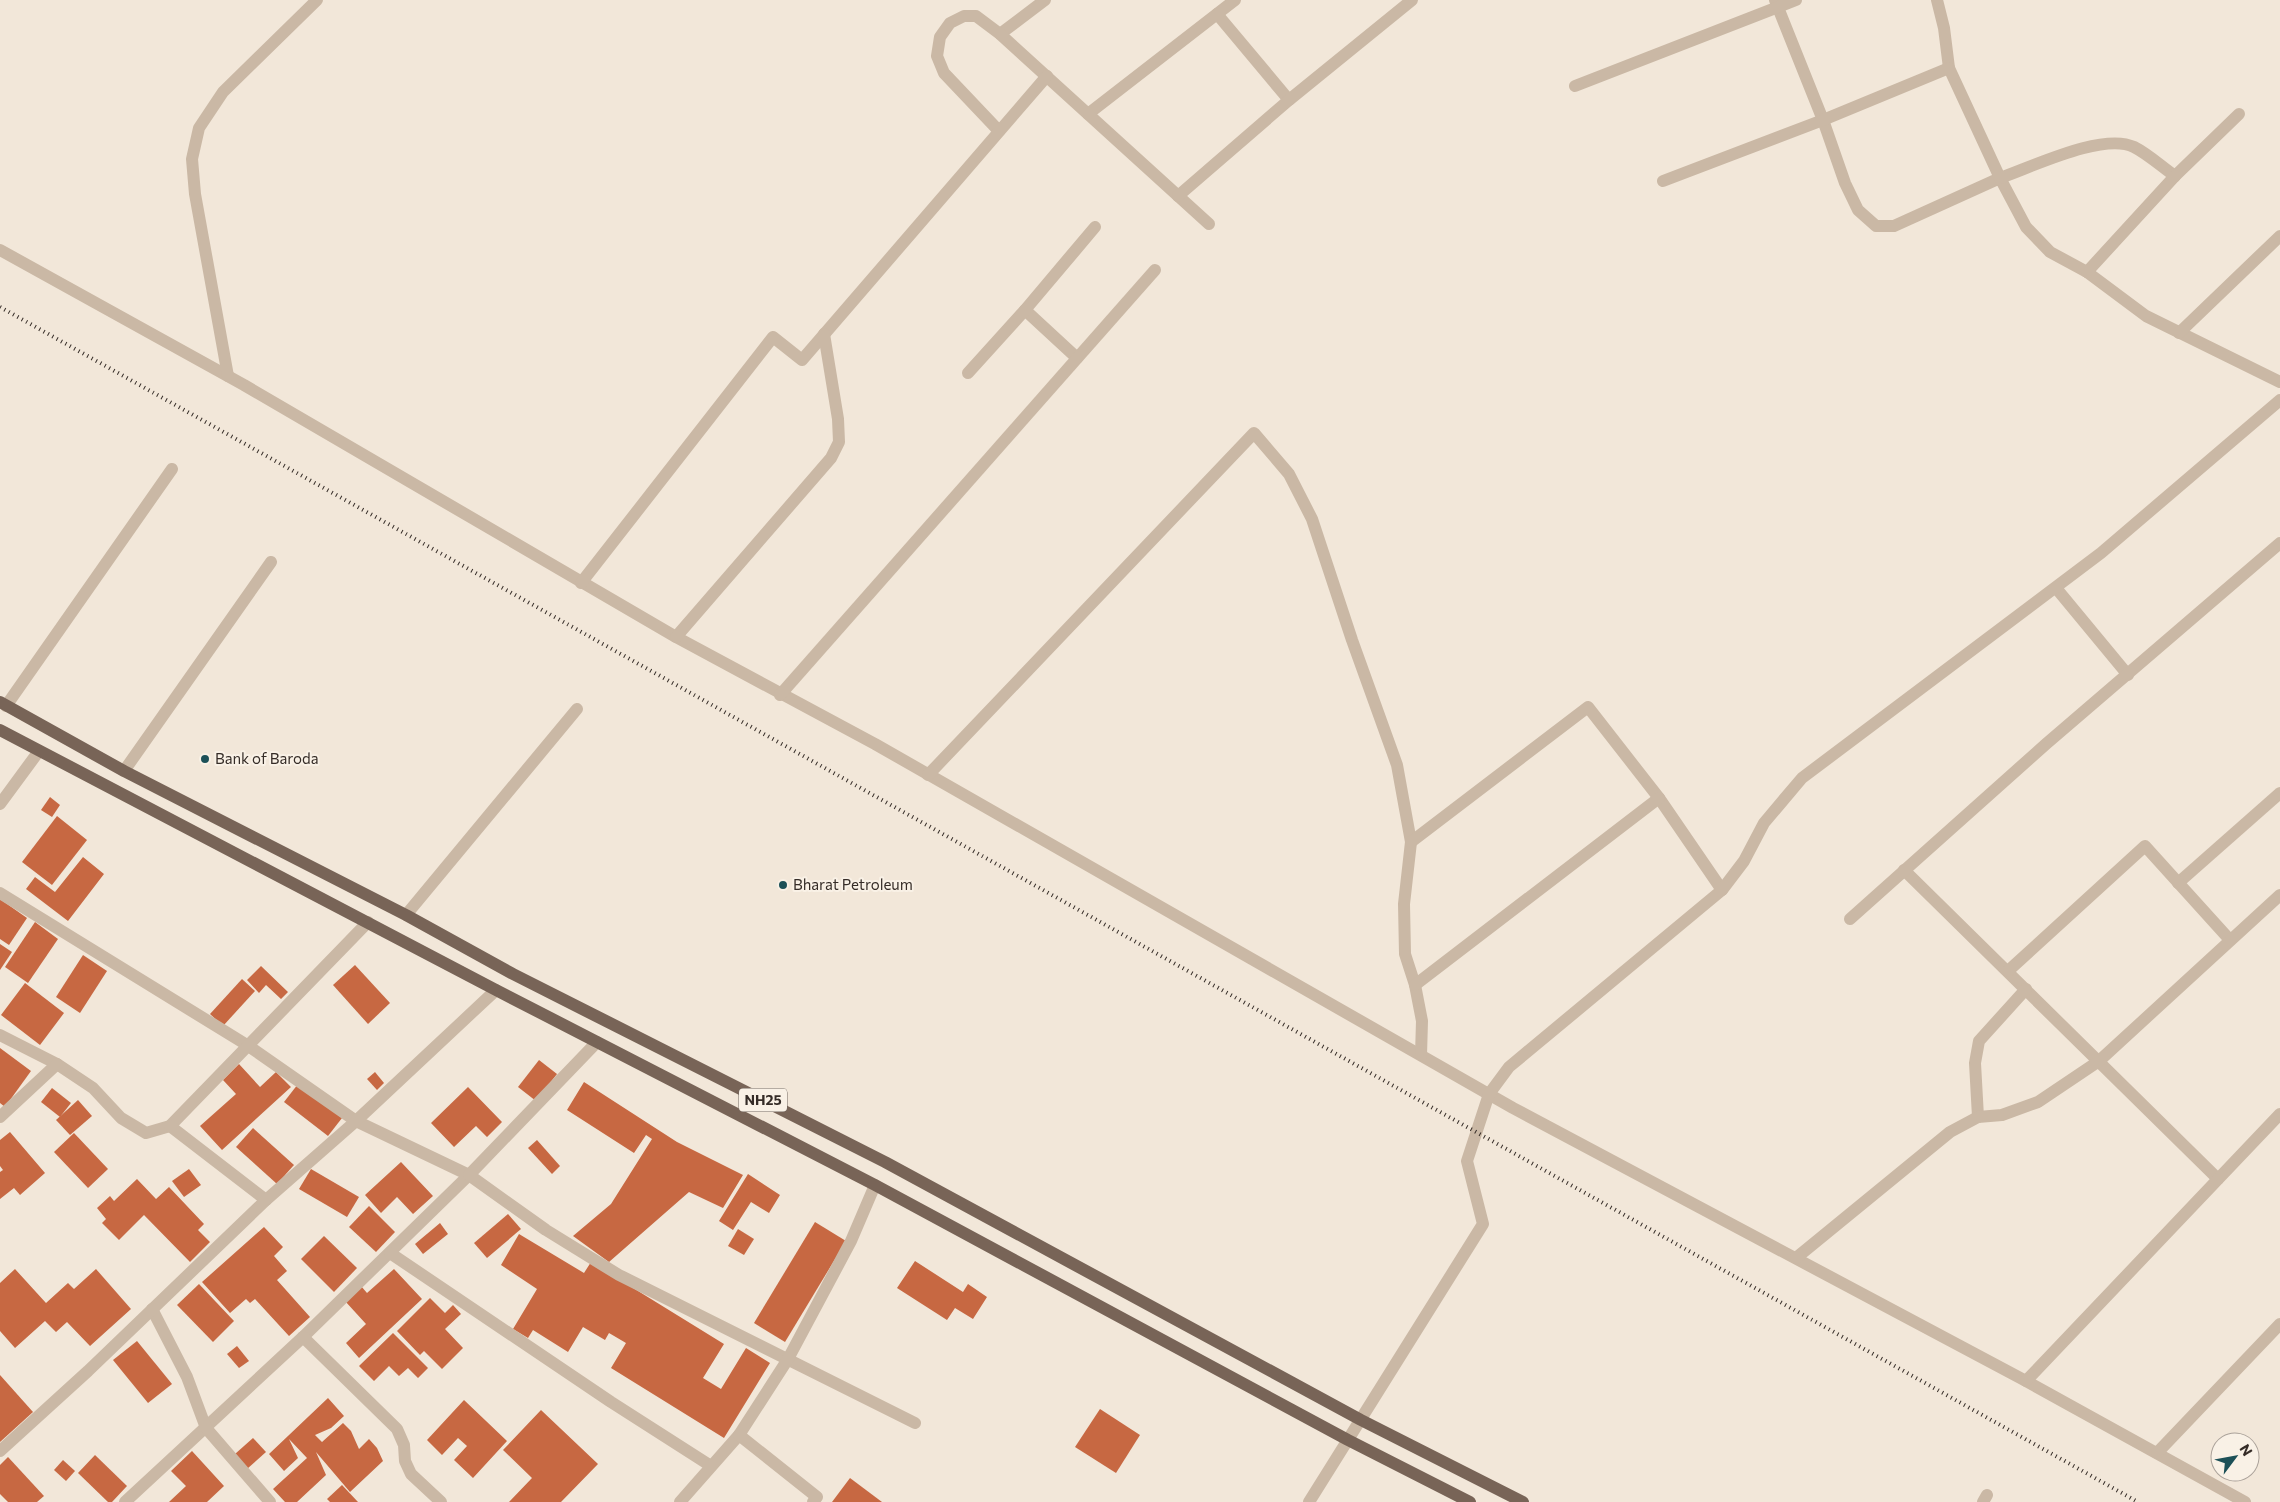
<svg xmlns="http://www.w3.org/2000/svg" width="2280" height="1502" font-family="Commissioner,sans-serif">
<style>
.building{fill:#c76842}
.lines{fill:none;stroke-linecap:round;stroke-linejoin:round}
.minor{stroke:#cab8a5;stroke-width:12}
.primary{stroke:#786457;stroke-width:12}
.rail{stroke:#352c27;stroke-width:4;stroke-dasharray:1 4;stroke-linecap:butt}
.poi-dot{fill:#1c5057;stroke:#f9f1e6;stroke-width:2}
.labels{text-anchor:middle;stroke-width:4;stroke-linejoin:round;paint-order:stroke}
.shield{fill:#f9f1e6;stroke:#706760;stroke-width:1}
.shield-label{font-size:14px;font-weight:bold;fill:#352c27}
.poi-label{font-size:15px;fill:#352c27;stroke:#f9f1e6;text-anchor:start}
</style>
<rect width="100%" height="100%" fill="#f2e7d9"/>
<!-- building -->
<g class="building">
<polygon points="50,797 60,805 52,817 41,810"/>
<polygon points="57,816 87,840 52,885 22,862"/>
<polygon points="83,857 104,874 68,921 26,889 35,877 55,892"/>
<polygon points="0,899 27,918 9,945 0,939"/>
<polygon points="35,922 58,939 28,983 5,967"/>
<polygon points="0,944 12,952 0,970"/>
<polygon points="83,955 107,971 80,1013 56,997"/>
<polygon points="355,965 390,1003 368,1024 333,985"/>
<polygon points="261,966 288,992 281,999 266,985 259,993 247,980"/>
<polygon points="242,979 255,991 223,1026 210,1014"/>
<polygon points="25,983 64,1013 40,1045 1,1015"/>
<polygon points="0,1048 31,1071 5,1107 0,1103"/>
<polygon points="539,1060 557,1074 536,1101 518,1087"/>
<polygon points="239,1064 260,1087 276,1072 291,1087 222,1150 200,1126 236,1094 223,1080"/>
<polygon points="375,1072 384,1083 377,1090 367,1079"/>
<polygon points="584,1082 677,1142 743,1175 723,1208 689,1192 609,1262 573,1236 611,1204 652,1139 646,1135 634,1153 567,1110"/>
<polygon points="298,1084 342,1118 328,1136 284,1102"/>
<polygon points="468,1087 502,1122 487,1137 476,1126 454,1147 431,1123"/>
<polygon points="52,1088 71,1103 60,1117 41,1102"/>
<polygon points="78,1100 92,1116 70,1135 56,1120"/>
<polygon points="253,1128 294,1165 277,1184 236,1147"/>
<polygon points="10,1132 45,1173 20,1195 14,1188 0,1199 0,1172 3,1170 0,1166 0,1140"/>
<polygon points="74,1133 108,1169 88,1188 54,1152"/>
<polygon points="537,1140 560,1166 552,1174 528,1148"/>
<polygon points="401,1162 433,1196 413,1214 397,1197 381,1213 365,1195"/>
<polygon points="189,1169 201,1185 184,1197 172,1181"/>
<polygon points="311,1169 359,1197 347,1217 299,1189"/>
<polygon points="748,1174 780,1195 769,1213 751,1202 733,1230 719,1221"/>
<polygon points="137,1179 156,1199 169,1187 204,1224 198,1230 210,1242 190,1262 144,1215 119,1240 102,1223 106,1219 97,1208 110,1196 114,1201"/>
<polygon points="369,1206 395,1232 376,1252 349,1227"/>
<polygon points="508,1214 521,1229 487,1258 474,1243"/>
<polygon points="815,1222 846,1241 785,1342 754,1323"/>
<polygon points="440,1223 448,1234 423,1254 415,1244"/>
<polygon points="264,1227 283,1247 274,1256 287,1271 277,1280 310,1317 289,1336 255,1299 250,1303 246,1299 230,1313 202,1282"/>
<polygon points="738,1229 754,1239 744,1255 728,1246"/>
<polygon points="519,1234 584,1273 591,1262 724,1344 703,1378 721,1389 746,1348 770,1363 724,1438 611,1368 626,1343 609,1333 605,1340 583,1327 568,1352 533,1330 528,1338 513,1329 537,1289 501,1265"/>
<polygon points="324,1236 357,1268 334,1292 301,1259"/>
<polygon points="915,1261 963,1292 968,1284 987,1297 973,1319 955,1308 947,1320 897,1288"/>
<polygon points="15,1269 46,1303 68,1283 74,1289 96,1269 131,1309 90,1346 67,1322 56,1332 45,1321 15,1348 0,1331 0,1283"/>
<polygon points="394,1269 422,1299 359,1358 346,1343 366,1324 345,1301 361,1286 367,1293"/>
<polygon points="199,1284 234,1321 213,1342 177,1305"/>
<polygon points="430,1298 445,1313 453,1305 461,1314 445,1329 463,1348 442,1369 424,1351 420,1355 397,1331"/>
<polygon points="393,1333 428,1368 418,1378 408,1368 399,1376 389,1366 374,1381 359,1366"/>
<polygon points="137,1341 172,1384 148,1403 113,1360"/>
<polygon points="237,1346 249,1361 239,1368 227,1354"/>
<polygon points="0,1375 33,1412 0,1442"/>
<polygon points="328,1398 344,1416 331,1428 315,1435 322,1442 343,1423 351,1431 359,1449 369,1439 377,1448 383,1461 350,1492 316,1452 326,1475 297,1502 285,1502 273,1489 307,1458 289,1439 298,1458 284,1471 269,1454"/>
<polygon points="464,1400 507,1441 473,1478 454,1460 467,1446 458,1438 442,1455 427,1440"/>
<polygon points="1100,1409 1140,1435 1116,1473 1075,1447"/>
<polygon points="541,1410 598,1464 561,1502 509,1502 532,1478 503,1450"/>
<polygon points="253,1438 266,1452 247,1469 235,1454"/>
<polygon points="192,1451 224,1486 207,1502 169,1502 186,1486 171,1471"/>
<polygon points="95,1455 127,1486 112,1502 108,1502 78,1473"/>
<polygon points="8,1457 44,1496 37,1502 8,1502 0,1494 0,1465"/>
<polygon points="63,1460 75,1471 66,1481 54,1470"/>
<polygon points="850,1478 882,1502 832,1502"/>
<polygon points="342,1485 358,1502 330,1502 327,1499"/>
</g>
<g class="lines">
<!-- minor -->
<g class="minor">
<polyline points="1775,0 1823,120 1845,183 1858,210 1876,226 1894,226 2000,178 2026,227 2050,252 2087,272 2146,316 2280,382"/>
<polyline points="1937,0 1944,28 1949,68"/>
<polyline points="1217,14 1289,100"/>
<polyline points="1000,34 1045,0"/>
<polyline points="1575,86 1796,0"/>
<polyline points="1088,114 1235,0"/>
<polyline points="999,131 944,73 937,56 940,37 950,23 964,16 976,16 1000,34 1209,224"/>
<path d="M1663 181 1823 120 1949 68 2000 178C2032 167 2103 132 2134 147 2148 154 2162 167 2175 176"/>
<polyline points="1178,196 1289,100 1412,0"/>
<polyline points="0,250 244,385 676,637 875,744 1513,1108 2026,1381 2245,1502"/>
<polyline points="2087,272 2175,176 2239,114"/>
<polyline points="1025,310 1077,358"/>
<polyline points="2179,333 2280,236"/>
<polyline points="968,373 1025,310 1095,227"/>
<polyline points="228,376 195,194 192,159 199,128 223,92 317,0"/>
<polyline points="581,583 773,337 802,360 1047,76"/>
<polyline points="2056,588 2128,675"/>
<polyline points="676,637 831,458 839,442 838,419 824,334"/>
<polyline points="780,695 1155,270"/>
<polyline points="6,706 172,469"/>
<polyline points="124,771 271,562"/>
<polyline points="928,775 1254,433 1289,474 1312,519 1352,640 1397,765 1411,842 1404,904 1405,954 1415,985 1422,1021 1421,1055"/>
<polyline points="0,804 39,751"/>
<polyline points="1411,842 1588,707 1659,798 1722,890"/>
<polyline points="1904,870 2218,1179"/>
<polyline points="2178,883 2280,793"/>
<polyline points="0,893 247,1045 356,1121 469,1175 303,1337 125,1502"/>
<polyline points="406,915 577,709"/>
<polyline points="1850,919 2046,744 2280,543"/>
<polyline points="2008,971 2145,846 2230,940"/>
<polyline points="1415,985 1659,798"/>
<polyline points="0,1035 57,1064 93,1088 121,1118 146,1133 170,1126 368,922"/>
<polyline points="597,1042 469,1175 546,1230 619,1275 915,1423"/>
<polyline points="0,1117 57,1064"/>
<polyline points="1978,1117 1975,1063 1979,1041 2026,989"/>
<polyline points="170,1126 266,1200"/>
<polyline points="390,1253 611,1402 711,1466"/>
<polyline points="1796,1258 1950,1132 1978,1117 2002,1115 2038,1102 2099,1061 2280,895"/>
<polyline points="152,1309 187,1377 206,1428 270,1502"/>
<polyline points="303,1337 397,1429 404,1445 405,1461 411,1474 441,1502"/>
<polyline points="2026,1381 2280,1114"/>
<polyline points="0,1451 88,1371 266,1200 356,1121 496,990"/>
<polyline points="2157,1453 2280,1324"/>
<polyline points="680,1502 739,1435"/>
<polyline points="813,1502 817,1497 739,1435 788,1359 851,1241 875,1185"/>
<polyline points="1309,1502 1483,1224 1467,1161 1489,1094 1509,1067 1722,890 1744,861 1764,823 1802,778 2101,553 2280,400"/>
<polyline points="1983,1502 1987,1495"/>
</g>
<!-- primary -->
<g class="primary">
<polyline points="0,702 124,771 406,915 513,974 885,1162 1361,1420 1523,1502"/>
<polyline points="0,730 496,990 875,1185 1348,1440 1470,1502"/>
</g>
<!-- rail -->
<polyline class="rail" points="0,307 2138,1502"/>
</g>
<!-- markers -->
<g class="poi-dot">
<circle cx="205" cy="759" r="5"/>
<circle cx="783" cy="885" r="5"/>
</g>
<g class="labels">
<!-- shield labels -->
<rect class="shield" x="739" y="1088.5" width="48" height="23" rx="4"/>
<g class="shield-label">
<text x="763" y="1105">NH25</text>
</g>
<!-- poi labels -->
<g class="poi-label">
<text x="215" y="764">Bank of Baroda</text>
<text x="793" y="890">Bharat Petroleum</text>
</g>
</g>
<!-- north arrow -->
<g transform="translate(2235 1457) rotate(58)"><circle r="24" fill="#f9f1e6" stroke="#aba29a"/>
<path d="M0-4L9 19L0 12L-9 19Z" fill="#1c5057"/>
<text y="-8" font-size="14" font-weight="bold" text-anchor="middle" fill="#352c27">N</text>
</g>
</svg>
